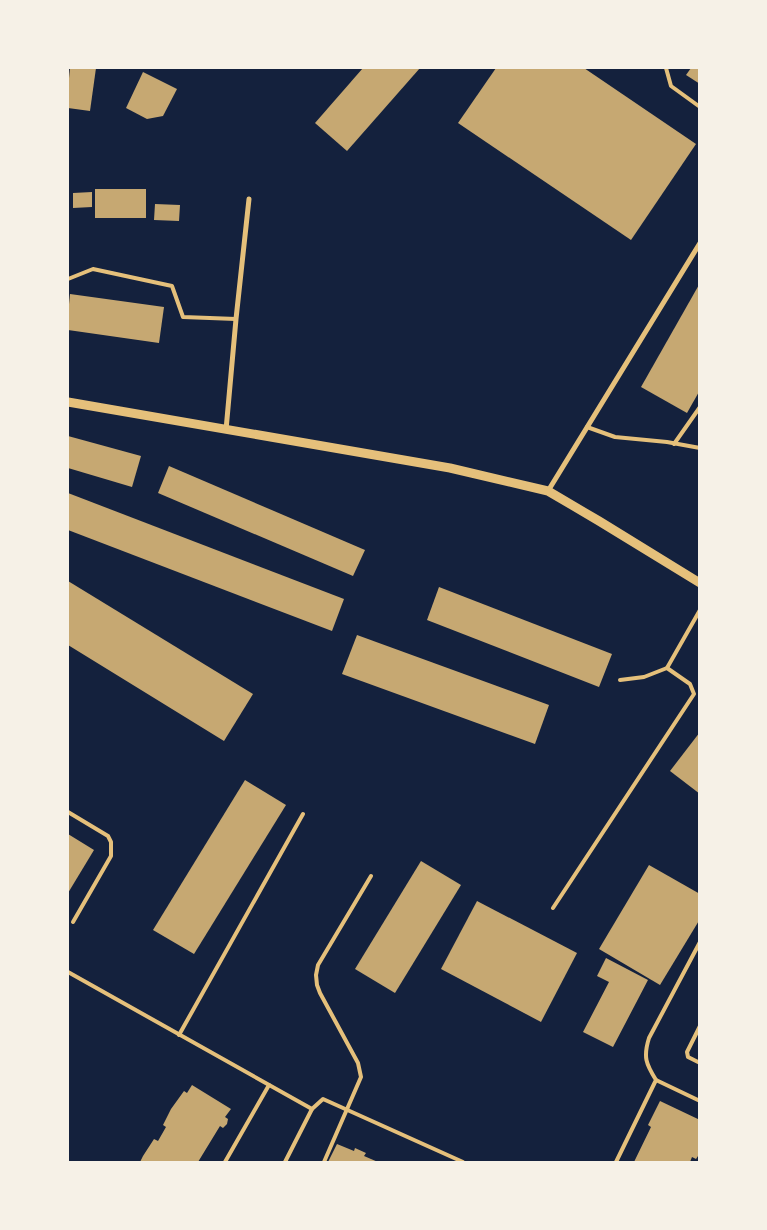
<svg xmlns="http://www.w3.org/2000/svg" width="767" height="1230" font-family="Georgia,serif">
<style>
.building{fill:#c6a872}
.lines{fill:none;stroke-linecap:round;stroke-linejoin:round}
.service{stroke:#e5c07b;stroke-width:4}
.minor{stroke:#e5c07b;stroke-width:5}
.tertiary{stroke:#e5c07b;stroke-width:9}
</style>
<rect width="100%" height="100%" fill="#14213d"/>
<!-- building -->
<g class="building">
<polygon points="70,68 96,68 90,111 68,108 68,88"/>
<polygon points="363,68 420,68 347,151 315,123"/>
<polygon points="496,68 584,68 696,144 631,240 458,123"/>
<polygon points="691,68 700,68 700,84 686,75"/>
<polygon points="143,72 177,89 163,116 147,119 126,108"/>
<rect x="95" y="189" width="51" height="29"/>
<polygon points="92,192 92,207 73,208 73,193"/>
<polygon points="155,204 180,205 179,221 154,220"/>
<polygon points="700,283 700,390 687,413 641,387"/>
<polygon points="70,294 164,307 159,343 68,330 68,314"/>
<polygon points="68,436 141,456 132,487 68,468"/>
<polygon points="169,466 365,550 353,576 158,493"/>
<polygon points="68,493 344,599 332,631 68,530"/>
<polygon points="68,581 253,694 224,741 68,645"/>
<polygon points="439,587 612,654 599,687 427,620"/>
<polygon points="357,635 549,705 535,744 342,674"/>
<polygon points="700,732 700,794 670,771"/>
<polygon points="245,780 286,805 194,954 153,930"/>
<polygon points="68,834 94,850 68,893"/>
<polygon points="421,861 461,885 395,993 355,969"/>
<polygon points="649,865 700,894 700,919 660,985 599,949"/>
<polygon points="477,901 577,953 541,1022 441,969"/>
<polygon points="606,958 648,980 613,1047 583,1032 609,982 597,976"/>
<polygon points="192,1085 231,1109 225,1117 228,1119 227,1124 223,1128 220,1126 198,1162 140,1162 143,1156 154,1139 158,1141 166,1127 163,1125 171,1109 184,1091 187,1093"/>
<polygon points="660,1101 700,1120 700,1153 696,1159 692,1157 690,1162 634,1162 651,1127 648,1125"/>
<polygon points="337,1144 354,1151 355,1148 366,1153 364,1156 378,1162 328,1162"/>
</g>
<g class="lines">
<!-- service -->
<g class="service">
<polyline points="666,68 671,86 700,107"/>
<polyline points="68,279 93,269 172,286 183,317 236,319"/>
<polyline points="587,427 615,437 667,442 700,448"/>
<polyline points="674,444 700,407"/>
<polyline points="620,680 644,677 667,668 700,610"/>
<polyline points="68,812 108,836 111,842 111,856 73,922"/>
<polyline points="553,908 694,694 690,684 667,668"/>
<polyline points="68,972 312,1109"/>
<polyline points="700,1026 687,1052 688,1057 700,1063"/>
<polyline points="179,1035 303,814"/>
<polyline points="656,1080 700,1101"/>
<polyline points="225,1162 269,1085"/>
<polyline points="285,1162 312,1109 323,1099 463,1162"/>
<polyline points="324,1162 361,1077 358,1063 320,993 317,985 316,975 318,965 371,876"/>
<path d="M616 1162 656 1080C646 1064 643 1057 649 1038L700 942"/>
</g>
<!-- minor -->
<g class="minor">
<polyline points="226,430 236,319 249,199"/>
<polyline points="548,491 700,243"/>
</g>
<!-- tertiary -->
<polyline class="tertiary" points="68,402 450,468 548,491 599,521 700,583"/>
</g>
<!-- border -->
<rect width="767" height="1230" fill="none" stroke="#f6f1e7" stroke-width="138"/>
</svg>
